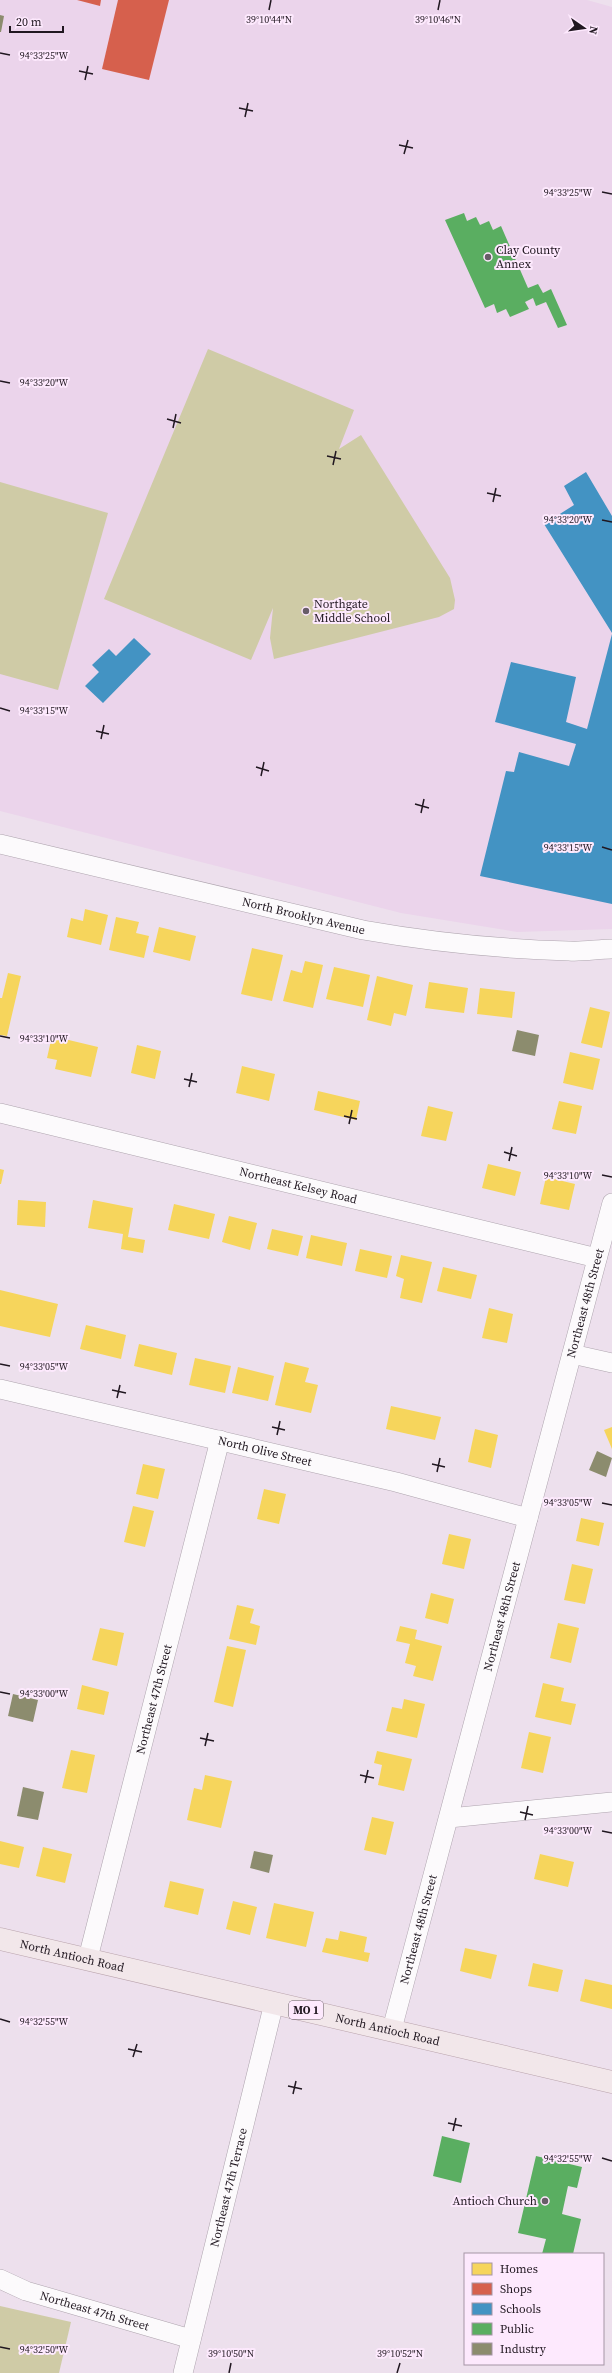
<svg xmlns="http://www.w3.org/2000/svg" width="612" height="2373" font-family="'Source Serif 4',serif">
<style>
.built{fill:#ebd4eb}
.green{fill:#cfcba6}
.homes{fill:#f6d55c}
.shops{fill:#d6604d}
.schools{fill:#4393c3}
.public{fill:#5aae61}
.industry{fill:#8c8c6e}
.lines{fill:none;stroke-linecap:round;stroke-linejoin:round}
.street-casing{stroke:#aea4ae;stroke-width:20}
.primary-casing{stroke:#b9a3ac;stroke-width:23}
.street{stroke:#fcfafc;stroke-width:19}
.primary{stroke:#f2e7ea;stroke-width:22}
.ticks{fill:none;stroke:#201720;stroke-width:1.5}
.poi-dot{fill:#685d68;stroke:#fde9fd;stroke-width:1.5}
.labels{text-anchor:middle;stroke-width:4;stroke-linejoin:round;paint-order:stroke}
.shield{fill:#fde9fd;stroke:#625662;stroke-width:1}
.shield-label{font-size:11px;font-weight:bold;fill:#201720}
.poi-label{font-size:12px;fill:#201720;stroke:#fde9fd;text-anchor:start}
.street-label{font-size:12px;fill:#201720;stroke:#fde9fd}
.ticks-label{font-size:10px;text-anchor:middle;fill:#201720;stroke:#fde9fd;stroke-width:4;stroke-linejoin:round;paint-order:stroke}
</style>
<rect width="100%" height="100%" fill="#ede0ed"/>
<!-- built -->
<polygon class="built" points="0,0 587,0 612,7 612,929 517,932 401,913 0,811"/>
<!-- green -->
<g class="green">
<polygon points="208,349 354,410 339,449 361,435 450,578 455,600 454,609 439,617 274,659 270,638 273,608 251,660 104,599"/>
<polygon points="0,482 108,513 58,690 0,674"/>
<polygon points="0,2306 71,2322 59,2373 0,2373"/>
</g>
<!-- homes -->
<g class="homes">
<polygon points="85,909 108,915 101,945 67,937 71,918 83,921"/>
<polygon points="116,917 139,922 136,933 149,936 144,958 109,950"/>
<polygon points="159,927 196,936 190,961 153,952"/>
<polygon points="252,948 283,955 272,1001 241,994"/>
<polygon points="305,961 323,965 313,1008 283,1001 291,970 302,973"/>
<polygon points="334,967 370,975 363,1007 326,999"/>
<polygon points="8,973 21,976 7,1036 0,1035 0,998 2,998"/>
<polygon points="377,976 413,985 406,1016 394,1013 391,1026 367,1020"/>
<polygon points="429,982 468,988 464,1013 425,1008"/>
<polygon points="480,988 515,992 512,1018 477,1014"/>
<polygon points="590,1007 610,1012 602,1048 581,1043"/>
<polygon points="52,1036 98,1047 91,1077 55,1069 57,1060 47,1058"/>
<polygon points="137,1045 161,1051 155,1079 131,1073"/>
<polygon points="570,1052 600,1059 593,1090 563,1083"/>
<polygon points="242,1066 275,1074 269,1101 236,1093"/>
<polygon points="318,1091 360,1101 356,1120 314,1110"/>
<polygon points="559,1101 582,1106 576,1134 552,1129"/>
<polygon points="428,1106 453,1112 446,1141 421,1136"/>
<polygon points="488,1164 521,1172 515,1196 482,1188"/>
<polygon points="0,1169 4,1170 1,1184 0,1184"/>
<polygon points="546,1177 575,1184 569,1210 540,1204"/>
<polygon points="18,1200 46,1202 45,1227 17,1225"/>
<polygon points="93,1200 133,1208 128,1237 145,1240 143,1253 121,1249 123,1234 88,1228"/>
<polygon points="174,1204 215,1214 209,1239 168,1230"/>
<polygon points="229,1216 257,1223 250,1250 222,1242"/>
<polygon points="272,1229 303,1236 298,1256 267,1249"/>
<polygon points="311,1235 347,1243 342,1266 306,1258"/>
<polygon points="360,1249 392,1256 387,1278 355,1271"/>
<polygon points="401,1255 432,1262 422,1303 400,1298 404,1279 396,1276"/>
<polygon points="443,1267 477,1275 471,1299 437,1291"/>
<polygon points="0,1290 58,1304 50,1337 0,1326"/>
<polygon points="489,1308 513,1314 507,1343 482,1338"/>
<polygon points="86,1325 126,1335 121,1359 80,1349"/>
<polygon points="139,1344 177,1353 172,1375 134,1366"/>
<polygon points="195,1358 231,1366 225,1393 189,1385"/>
<polygon points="285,1362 309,1368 305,1382 318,1385 311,1413 275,1405"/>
<polygon points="238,1367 274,1376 268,1401 232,1393"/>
<polygon points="391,1406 441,1417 435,1440 386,1429"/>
<polygon points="612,1427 612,1449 604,1430"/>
<polygon points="475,1429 498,1435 491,1468 468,1462"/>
<polygon points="143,1464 165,1469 158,1499 136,1494"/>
<polygon points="264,1489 286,1494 279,1524 257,1519"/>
<polygon points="133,1506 154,1511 145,1547 124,1542"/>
<polygon points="581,1518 604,1523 599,1546 576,1541"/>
<polygon points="449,1534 471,1539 464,1569 442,1564"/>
<polygon points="572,1564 593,1569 585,1604 564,1600"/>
<polygon points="431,1593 454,1599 448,1624 425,1618"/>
<polygon points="237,1605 254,1609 250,1623 260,1626 256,1645 229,1639"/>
<polygon points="558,1623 579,1628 571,1663 550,1658"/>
<polygon points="400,1626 417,1630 415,1639 442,1646 433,1681 413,1676 416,1666 405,1663 410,1644 396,1641"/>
<polygon points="100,1628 124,1633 117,1666 92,1660"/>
<polygon points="227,1646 246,1650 233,1707 214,1702"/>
<polygon points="543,1683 564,1688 561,1701 576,1704 571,1725 535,1717"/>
<polygon points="82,1685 109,1692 104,1715 77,1709"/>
<polygon points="404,1699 425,1704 417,1738 386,1731 392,1707 402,1709"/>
<polygon points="529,1732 551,1737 543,1773 521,1768"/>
<polygon points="71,1750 95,1755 87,1793 62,1788"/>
<polygon points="377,1751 412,1759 404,1791 378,1785 382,1765 374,1763"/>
<polygon points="205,1775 232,1781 221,1828 187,1820 194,1788 202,1790"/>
<polygon points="372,1817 394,1822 386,1855 364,1850"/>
<polygon points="0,1841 24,1847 19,1868 0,1864"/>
<polygon points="43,1847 72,1854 65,1883 36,1876"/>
<polygon points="540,1854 574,1862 568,1887 534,1879"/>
<polygon points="170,1881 204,1889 198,1915 164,1907"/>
<polygon points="233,1901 257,1907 250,1935 226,1929"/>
<polygon points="274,1903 314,1912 306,1947 266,1938"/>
<polygon points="340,1931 367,1937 364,1952 370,1953 368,1962 322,1952 326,1938 338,1940"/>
<polygon points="465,1948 497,1955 491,1979 460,1971"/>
<polygon points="533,1963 563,1970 558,1992 528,1986"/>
<polygon points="585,1979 612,1985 612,2009 580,2001"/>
</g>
<!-- shops -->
<g class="shops">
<polygon points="77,0 101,0 100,6"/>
<polygon points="118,0 169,0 149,80 102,69"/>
</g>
<!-- schools -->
<g class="schools">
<polygon points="586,472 612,516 612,633 544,524 574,505 564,486"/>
<polygon points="612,634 612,904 480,876 506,771 514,772 519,752 569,766 576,744 495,722 511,662 576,677 566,722 587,729"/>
<polygon points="134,638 151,654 103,703 85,686 99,672 92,665 109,649 116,656"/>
</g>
<!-- public -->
<g class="public">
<polygon points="464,213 467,221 476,217 480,225 489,221 493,230 501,226 528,288 538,284 543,293 551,289 567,325 558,328 546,302 536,306 533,298 525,302 529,309 510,317 506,309 497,313 494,304 485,308 445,220"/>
<polygon points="442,2136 470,2143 461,2183 433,2176"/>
<polygon points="536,2156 582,2167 577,2188 568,2186 562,2214 581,2219 573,2254 542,2254 546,2239 518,2233"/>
</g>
<!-- industry -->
<g class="industry">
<polygon points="0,15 4,16 1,32 0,32"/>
<polygon points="517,1030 539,1035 535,1056 512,1051"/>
<polygon points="597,1451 612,1458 606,1477 589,1470"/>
<polygon points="13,1694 38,1700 33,1722 8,1716"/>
<polygon points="23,1787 44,1792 38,1820 17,1816"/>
<polygon points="254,1851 273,1855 269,1873 250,1868"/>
</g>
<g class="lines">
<!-- street casing -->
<g class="street-casing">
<g id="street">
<path id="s1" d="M0 844 363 930C431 942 500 949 569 951 584 952 598 949 612 949"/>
<path id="s2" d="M0 1113 597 1258"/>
<polyline points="572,1354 612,1363"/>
<path id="s3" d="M0 1389 396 1482 528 1518"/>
<polyline points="449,1818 612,1802"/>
<path id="s4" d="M88 1958 220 1440"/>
<path id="s5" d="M392 2029 612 1203"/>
<path id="s6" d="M0 2279 26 2291 191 2339"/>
<path id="s7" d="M183 2373 274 2003"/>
</g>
</g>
<!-- primary casing -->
<g class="primary-casing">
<g id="primary">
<path id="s8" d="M0 1939 612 2082"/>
</g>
</g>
<!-- street -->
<use href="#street" class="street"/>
<!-- primary -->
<use href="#primary" class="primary"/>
</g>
<!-- ticks -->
<path class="ticks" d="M269 10 271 0M438 10 440 0M0 53 10 55M79 71 93 74M85 80 88 66M239 108 253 111M245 117 248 103M399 145 413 148M404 154 408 140M602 192 612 194M0 381 10 383M167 419 181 423M173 428 176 414M327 456 341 459M333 465 336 451M487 493 501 496M493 502 496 488M602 520 612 522M0 708 10 711M96 731 109 734M101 739 104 725M256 767 269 771M261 776 264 762M415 804 429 808M421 813 424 799M602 847 612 850M0 1036 10 1038M184 1079 197 1082M189 1087 192 1073M344 1116 357 1119M349 1124 352 1110M504 1152 517 1156M509 1161 512 1147M602 1175 612 1177M0 1364 10 1366M112 1390 126 1393M117 1398 120 1385M272 1427 285 1430M277 1435 280 1421M432 1464 445 1467M437 1472 440 1458M602 1503 612 1505M0 1692 10 1694M200 1738 214 1741M205 1746 208 1733M360 1775 374 1778M365 1783 368 1770M520 1812 533 1815M525 1820 528 1806M602 1831 612 1833M0 2019 10 2022M128 2049 142 2052M133 2057 137 2044M288 2086 302 2089M293 2094 296 2081M448 2123 462 2126M453 2131 456 2118M602 2158 612 2161M0 2347 10 2349M229 2373 231 2363M397 2373 400 2363"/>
<!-- markers -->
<g class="poi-dot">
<circle cx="488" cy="257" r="4"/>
<circle cx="306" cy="611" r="4"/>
<circle cx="545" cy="2201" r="4"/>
</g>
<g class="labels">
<!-- shield labels -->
<rect class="shield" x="289" y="2001" width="34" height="18" rx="3"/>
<g class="shield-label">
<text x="306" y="2014">MO 1</text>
</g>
<!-- poi labels -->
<g class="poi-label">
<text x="496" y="254">Clay County<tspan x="496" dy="14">Annex</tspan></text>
<text x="314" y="608">Northgate<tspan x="314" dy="14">Middle School</tspan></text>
<text x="537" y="2205" text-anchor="end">Antioch Church</text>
</g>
<!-- street labels -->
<g class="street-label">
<text dy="4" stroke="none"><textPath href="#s1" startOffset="312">North Brooklyn Avenue</textPath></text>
<text dy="4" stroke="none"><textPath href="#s2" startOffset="307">Northeast Kelsey Road</textPath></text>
<text dy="4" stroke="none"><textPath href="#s5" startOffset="751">Northeast 48th Street</textPath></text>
<text dy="4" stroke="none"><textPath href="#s3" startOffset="272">North Olive Street</textPath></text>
<text dy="4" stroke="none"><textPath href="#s5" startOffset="427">Northeast 48th Street</textPath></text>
<text dy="4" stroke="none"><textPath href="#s4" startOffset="267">Northeast 47th Street</textPath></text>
<text dy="4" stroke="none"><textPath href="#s5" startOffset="103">Northeast 48th Street</textPath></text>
<text dy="4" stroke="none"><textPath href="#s8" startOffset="74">North Antioch Road</textPath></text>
<text dy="4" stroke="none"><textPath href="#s8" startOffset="398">North Antioch Road</textPath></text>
<text dy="4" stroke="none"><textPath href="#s7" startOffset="191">Northeast 47th Terrace</textPath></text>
<text dy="4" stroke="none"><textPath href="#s6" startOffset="100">Northeast 47th Street</textPath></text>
</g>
</g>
<g class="ticks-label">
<text x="438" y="23">39°10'46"N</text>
<text x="269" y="23">39°10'44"N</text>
<text x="44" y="59">94°33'25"W</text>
<text x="568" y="196">94°33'25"W</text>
<text x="44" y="386">94°33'20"W</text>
<text x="568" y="523">94°33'20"W</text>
<text x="44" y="714">94°33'15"W</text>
<text x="568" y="851">94°33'15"W</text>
<text x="44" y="1042">94°33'10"W</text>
<text x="568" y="1179">94°33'10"W</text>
<text x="44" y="1370">94°33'05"W</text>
<text x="568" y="1506">94°33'05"W</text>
<text x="44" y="1697">94°33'00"W</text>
<text x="568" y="1834">94°33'00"W</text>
<text x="44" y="2025">94°32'55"W</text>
<text x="568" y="2162">94°32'55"W</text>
<text x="44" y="2353">94°32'50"W</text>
<text x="231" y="2357">39°10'50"N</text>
<text x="400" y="2357">39°10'52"N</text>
</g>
<!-- legend -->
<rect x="464" y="2253" width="140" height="112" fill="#fde9fd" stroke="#a595a5"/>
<rect x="472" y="2263" width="20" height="12" fill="#f6d55c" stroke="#a595a5"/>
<text x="500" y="2273" font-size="12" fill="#201720">Homes</text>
<rect x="472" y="2283" width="20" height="12" fill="#d6604d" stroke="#a595a5"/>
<text x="500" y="2293" font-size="12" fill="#201720">Shops</text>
<rect x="472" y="2303" width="20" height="12" fill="#4393c3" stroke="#a595a5"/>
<text x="500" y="2313" font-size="12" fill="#201720">Schools</text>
<rect x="472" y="2323" width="20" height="12" fill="#5aae61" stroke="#a595a5"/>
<text x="500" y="2333" font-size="12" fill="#201720">Public</text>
<rect x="472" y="2343" width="20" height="12" fill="#8c8c6e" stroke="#a595a5"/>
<text x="500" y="2353" font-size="12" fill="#201720">Industry</text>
<!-- north arrow -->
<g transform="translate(584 28) rotate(103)" stroke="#fde9fd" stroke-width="3" paint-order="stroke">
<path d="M0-3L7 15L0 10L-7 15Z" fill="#201720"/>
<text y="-6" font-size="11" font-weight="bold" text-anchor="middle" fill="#201720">N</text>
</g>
<!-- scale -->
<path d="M10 26v6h53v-6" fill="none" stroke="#201720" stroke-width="2"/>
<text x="16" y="26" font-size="12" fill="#201720" stroke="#fde9fd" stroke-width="3" paint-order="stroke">20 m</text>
</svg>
